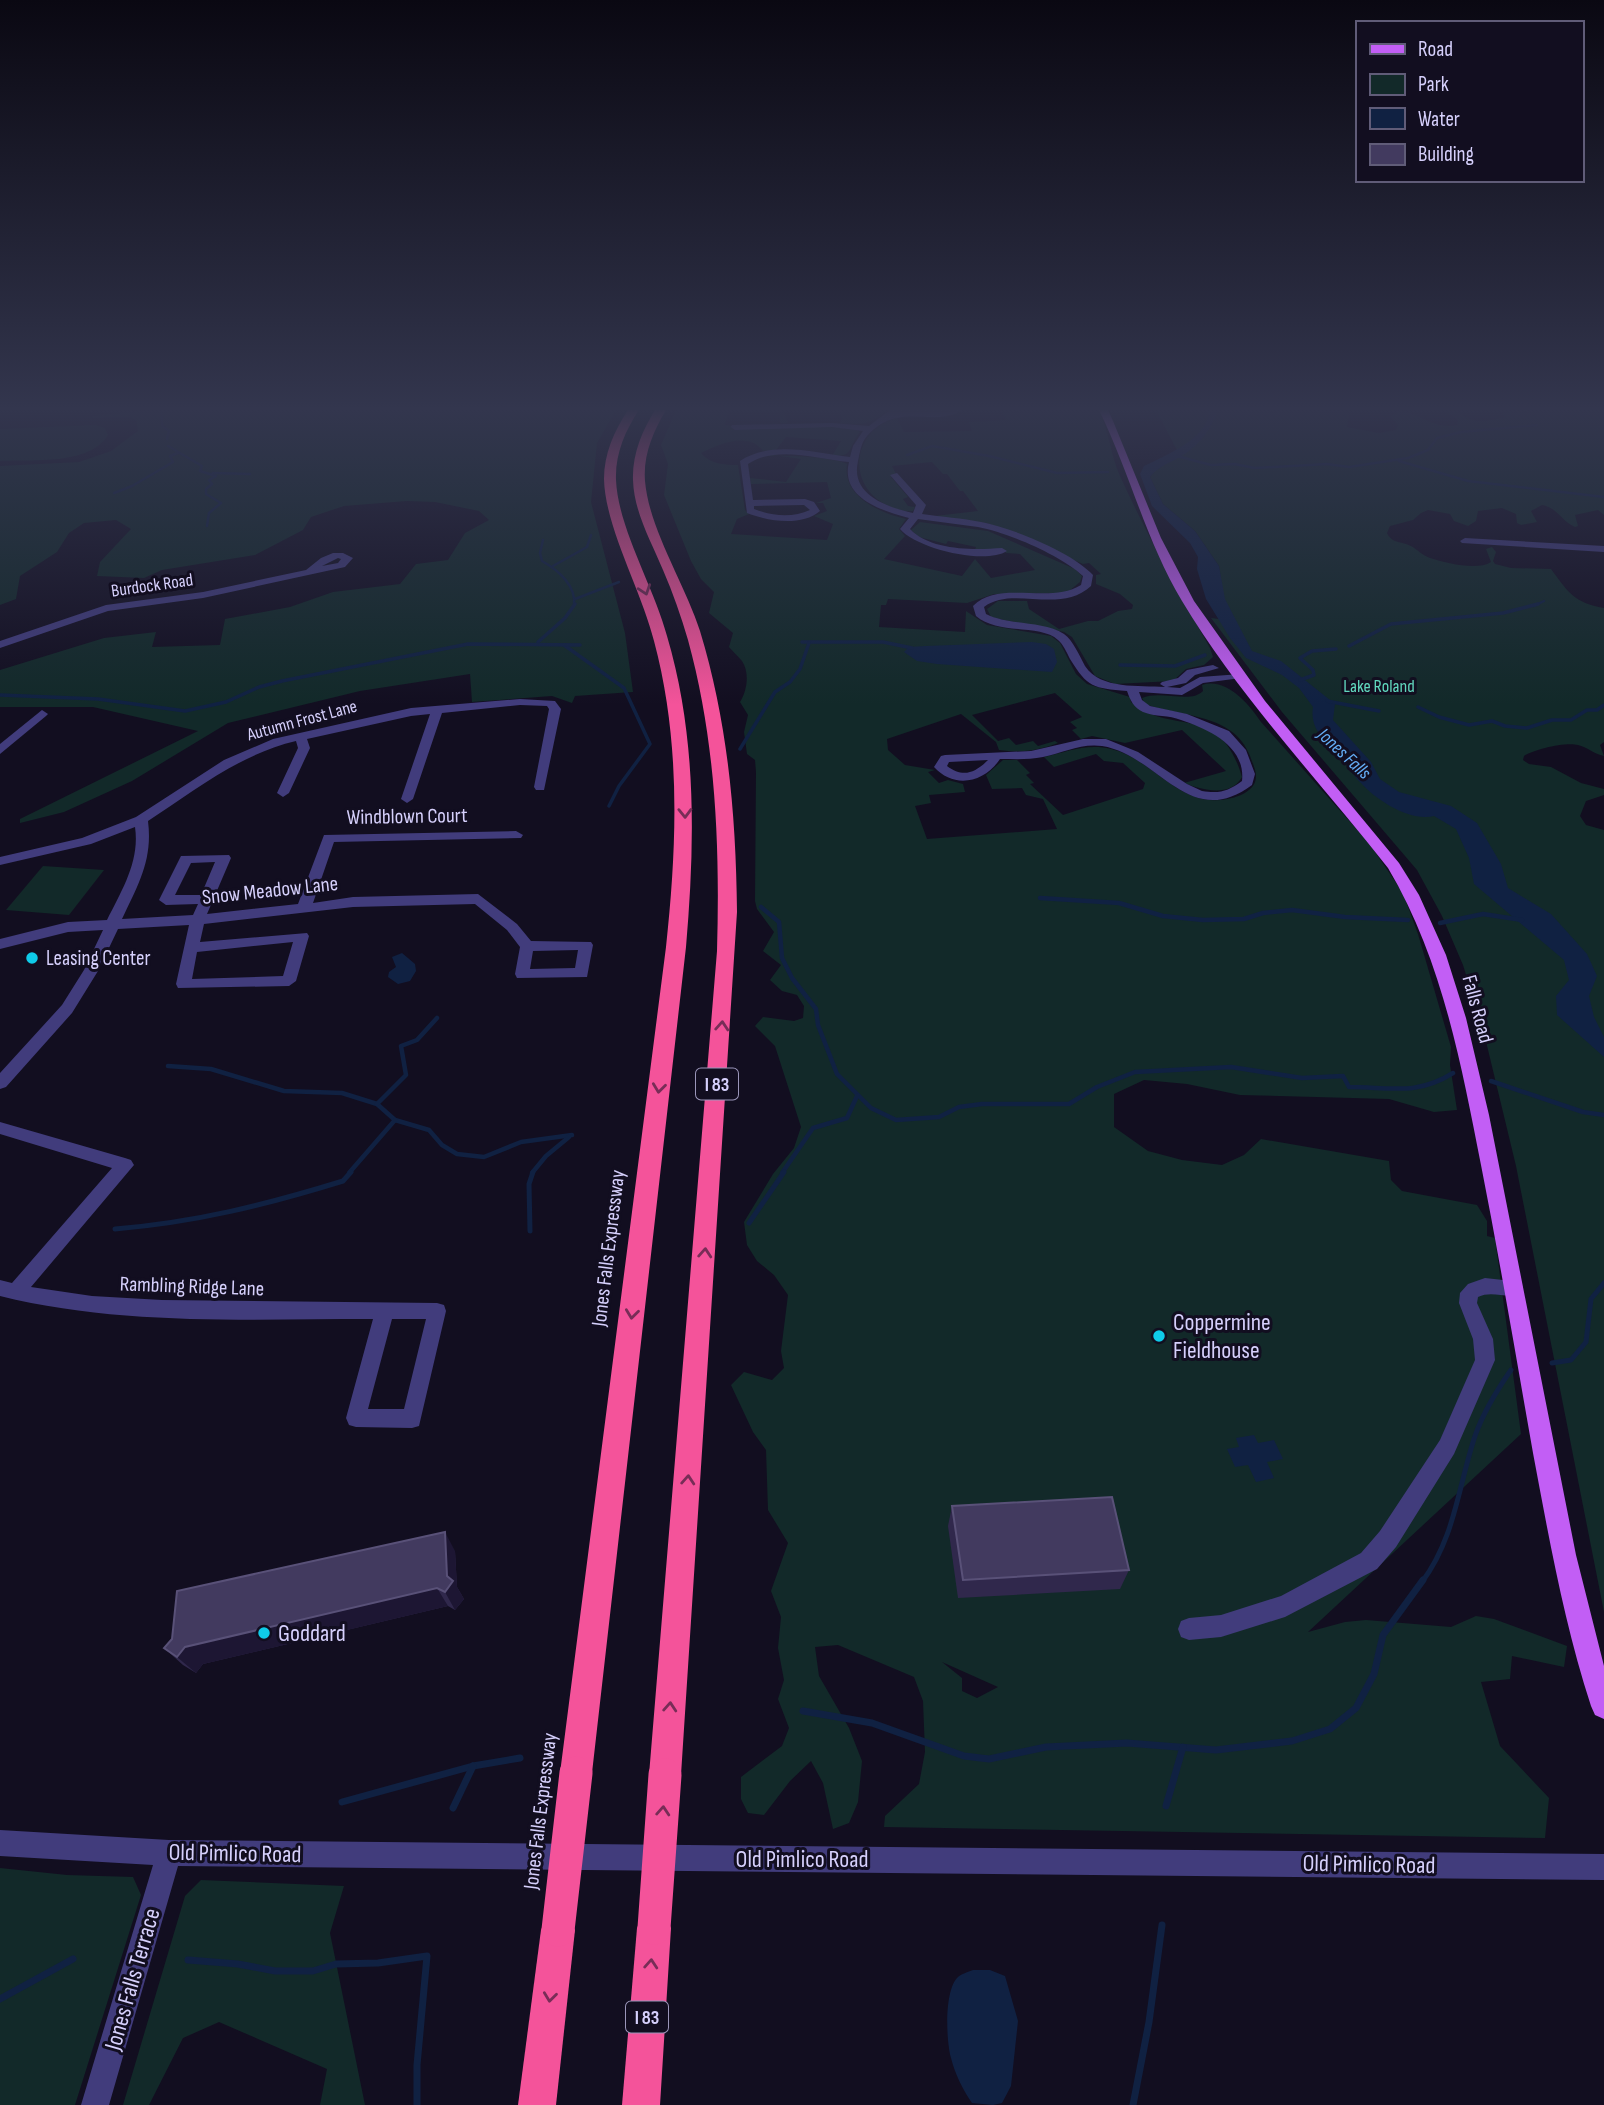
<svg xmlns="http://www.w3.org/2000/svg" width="1604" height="2105" font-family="'Sofia Sans Condensed',sans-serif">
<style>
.green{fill:#122929;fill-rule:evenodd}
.water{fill:#102142}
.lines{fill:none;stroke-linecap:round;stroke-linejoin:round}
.stream-far4{stroke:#102142;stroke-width:2.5}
.stream-far3{stroke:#102142;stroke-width:3.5}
.stream-far2{stroke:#102142;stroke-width:4.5}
.stream-far1{stroke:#102142;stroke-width:5}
.stream{stroke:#102142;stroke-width:7}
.minor{fill:#413c7c;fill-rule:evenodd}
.major{fill:#c25ef5;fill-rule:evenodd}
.highway{fill:#f4539a;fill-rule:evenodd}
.highway-bridge{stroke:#f4539a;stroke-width:33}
.wall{fill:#30284c}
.shaded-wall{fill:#1d1633}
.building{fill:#423a5f;stroke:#595178;stroke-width:2}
.oneway{stroke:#782d57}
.poi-dot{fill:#0fcbe9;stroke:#120e20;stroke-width:2.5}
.labels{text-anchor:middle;stroke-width:6;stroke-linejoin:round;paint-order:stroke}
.far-street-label{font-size:18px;fill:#d6d0fc;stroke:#120e20}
.far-park-label{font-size:18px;fill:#61d7be;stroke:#120e20}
.far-water-label{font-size:19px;font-style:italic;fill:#64adf5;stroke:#120e20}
.shield{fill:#120e20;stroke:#9b96ba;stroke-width:2}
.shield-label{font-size:19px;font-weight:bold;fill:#d6d0fc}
.street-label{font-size:21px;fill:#d6d0fc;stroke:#120e20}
.poi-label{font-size:21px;fill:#d6d0fc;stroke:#120e20;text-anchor:start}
.near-poi-label{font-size:24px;fill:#d6d0fc;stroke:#120e20;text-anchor:start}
.near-street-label{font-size:24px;fill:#d6d0fc;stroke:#120e20}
</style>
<rect width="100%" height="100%" fill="#120e20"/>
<!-- green -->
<g class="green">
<polygon points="153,410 616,410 597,443 591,502 625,633 633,692 575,696 572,703 552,696 472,702 470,674 360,691 228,723 132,781 64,812 20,823 20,819 198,731 93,707 0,707 0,670 104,638 156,632 152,647 220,645 225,619 290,607 333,592 400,584 416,564 448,560 465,533 489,520 479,511 435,502 407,501 344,506 311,517 303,530 255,555 162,570 144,578 97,576 100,562 131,529 116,520 84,523 69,533 57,552 20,576 16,599 0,605 0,466 79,462 111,451 138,431 136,420 129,417 93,418 92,416"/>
<path d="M676 410H795L784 411 788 423H780V412L729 411 725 425 733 426 734 429C755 429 848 423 860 432 848 446 855 457 832 456L841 441 786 437 776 450 763 451C748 431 719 444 701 453 710 464 725 465 738 465L745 510 749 514 737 519 731 534 827 540 833 524 814 516 827 511 823 503H816L831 498 827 482 751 484 750 478 786 482 801 459 773 455 756 457C772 454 833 456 847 464 842 496 879 513 906 519L899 529 905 536 884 559 962 576 975 559 991 578 1035 570 1020 554 1006 553 1003 549 975 550 976 547 948 541 946 544 919 537 911 530 920 522 988 531 1075 569 1082 576 1080 582 1069 591 1060 593 994 594 967 603 888 599 886 605H881L879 627 965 632 966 611 987 625 1051 636 1060 643 1076 674 1087 684 1130 697 1131 702C1172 737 1220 701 1242 777 1230 798 1202 790 1184 783L1226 771 1182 730 1125 743 1092 736 1081 739 1072 730 1077 728 1070 722 1082 717 1055 693 972 715 998 741 1009 738 1016 745 1033 741 1038 746 1055 741 1058 743C1037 751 1021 753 999 750L996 742 961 714 887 739 888 750 905 765 935 770 928 772 939 783 948 780 963 784 965 792 929 795 931 803 915 806 927 839 1057 829 1043 799 1026 795 1022 788 992 789 986 775 1003 760H1017L1030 773 1026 775 1034 783 1030 784 1063 815 1143 789 1145 783 1123 763 1104 761 1096 754 1054 767 1044 757C1067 752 1086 743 1111 749 1158 760 1183 818 1241 795 1249 791 1256 786 1256 776 1256 769 1252 762 1250 756 1234 713 1180 717 1145 704L1142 698C1161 690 1191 704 1203 691L1202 685C1226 677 1249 704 1261 722L1369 843 1403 893 1418 934 1451 1047 1450 1065 1457 1110 1434 1112 1389 1099 1240 1095 1187 1084 1144 1080 1114 1094V1127L1148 1151 1182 1160 1222 1165 1244 1155 1261 1139 1389 1161 1391 1180 1402 1191 1477 1205 1487 1221V1236L1495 1238 1521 1434 1308 1632 1345 1622 1366 1620 1451 1627 1476 1616 1494 1619 1567 1646 1564 1667 1512 1656 1510 1679 1481 1682 1500 1746 1549 1798 1545 1838 884 1827 885 1816 919 1784 925 1752 923 1701 914 1677 838 1645 815 1647 819 1676 849 1728 862 1761 858 1802 849 1823 833 1829 823 1783 811 1761 790 1781 764 1815 748 1813 741 1799V1777L782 1746 789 1728 778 1699 784 1680 778 1648 781 1617 771 1591 788 1543 768 1510 766 1450 753 1432 731 1385 744 1372 772 1380 784 1368 781 1351 788 1295 774 1275 757 1261 747 1245 744 1222 773 1174 794 1148 801 1127 775 1046 755 1026 763 1017 794 1021 803 1018 804 1006 797 995 782 991 770 980 781 965 763 951 774 932 757 909 755 901 756 772 755 760 747 754 744 732 748 715 740 702C747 691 750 673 742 661 738 656 733 652 729 647L733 633 709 613 714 592 701 579 691 561 664 495 668 464 661 445ZM942 1662 998 1687 977 1698 962 1691V1678Z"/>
<path d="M838 410H888C871 424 861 426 840 423L842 418Z"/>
<path d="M1001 410H1098C1110 432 1110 454 1120 476 1147 535 1178 592 1210 648L1213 657 1204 665 1186 669 1173 681 1115 684 1095 676 1072 637 1064 632 999 619 991 617 987 609 998 601H1027L1029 609 1059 629 1088 621H1098L1118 611 1132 609 1133 605 1120 594 1096 584V575L1101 574 1089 563 1083 564 987 523 926 517 978 511 963 491H960L947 474H943L932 462 892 466 896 474 891 477 908 497 903 499 908 506 915 507 913 511C905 512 899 510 891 507 845 488 851 430 897 418L904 432 972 431 969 422 1006 420Z"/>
<path d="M1156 410H1345L1350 411 1347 427 1379 433 1396 430 1398 425 1391 416 1400 411C1421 413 1434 430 1457 425L1458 420 1444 410C1459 410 1458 413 1470 419 1480 423 1494 420 1504 417L1502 412 1495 410H1604V515L1598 510 1575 515 1578 526 1575 527C1561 521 1558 508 1542 505L1531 511 1537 522 1521 525 1517 523 1516 514 1502 508 1478 511 1476 521 1468 526 1454 521 1450 514 1428 510 1421 513 1413 520 1390 526 1387 533C1392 544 1402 541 1411 546 1418 550 1422 555 1430 558 1446 563 1477 571 1491 562L1486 549 1492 547 1496 552 1493 561 1495 564 1511 568 1551 569C1568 592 1574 603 1604 608V742L1600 745 1604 756C1594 754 1587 747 1578 745 1565 742 1535 749 1524 756L1523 760 1529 764 1551 767 1581 783 1604 789V795L1586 801 1580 816 1586 825 1604 830V1612L1516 1166 1483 1029 1463 965 1442 916 1417 870 1282 712 1211 618 1235 621 1224 599 1219 566 1195 531 1163 504 1150 477 1157 468 1180 456Z"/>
<path d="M95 425 105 428 108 435C89 466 32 459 0 461V429Z"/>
<polygon points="43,866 104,870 69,915 6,910"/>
<polygon points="0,1868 67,1875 133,1877 141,1895 75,2105 0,2105"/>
<polygon points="201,1880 344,1886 330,1933 365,2105 320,2105 327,2069 219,2022 183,2038 149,2105 123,2105 185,1896"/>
</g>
<!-- water -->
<g class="water">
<path d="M1210 410H1218C1211 429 1200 445 1183 455 1171 463 1159 465 1150 477L1163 504 1195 531 1219 566 1225 599 1252 651 1281 661 1335 704 1333 720 1371 762 1380 779 1399 792 1451 806 1477 823 1501 864 1508 888 1551 914 1587 954 1597 976 1589 996 1594 1017 1604 1037V1057L1557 1015 1556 996 1569 980 1564 960 1474 884 1469 858 1456 829 1434 816C1410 822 1376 800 1361 783 1354 777 1351 768 1345 761 1329 743 1309 732 1313 707L1299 688 1282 675 1246 658 1230 638 1206 599 1197 569 1198 557 1190 543 1152 506 1140 474 1144 466C1166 455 1208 439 1210 410Z"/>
<polygon points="1032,642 1046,644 1054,649 1057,662 1052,672 937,664 917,661 904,652 909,647 926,646"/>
<polygon points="402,953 415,964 416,971 410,981 398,984 388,977 389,972 396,967 392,957"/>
<polygon points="1254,1435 1258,1443 1274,1440 1283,1459 1267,1462 1274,1478 1256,1482 1248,1465 1235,1467 1227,1449 1239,1447 1236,1438"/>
<path d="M973 1970H990L1005 1976 1018 2021 1011 2086 1002 2103 993 2105 972 2103C963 2090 955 2074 951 2058 946 2040 944 1990 958 1977 961 1974 968 1972 973 1970Z"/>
</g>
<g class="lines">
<!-- stream-far4 -->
<g class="stream-far4">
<polyline points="166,410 162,412 162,426 169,431 167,439"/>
<polyline points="1316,410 1340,412"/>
<polyline points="168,446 202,466 200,471 216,476 209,480 212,484 206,489 206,494 221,503 209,513 207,526"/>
<polyline points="907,455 932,446 989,456 1057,473 1108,472"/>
<polyline points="1177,456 1211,465 1234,464 1255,468 1327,464 1349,467 1408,458 1428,450 1437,438 1461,432 1537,425"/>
<polyline points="1399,461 1468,481 1604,497"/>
<polyline points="213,473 250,474"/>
<polyline points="114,493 132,486 173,462 170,456 178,453"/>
<path d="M543 540 540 553 542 561C558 570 577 586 574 606"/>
<polyline points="553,566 587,547 591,535"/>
<polyline points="575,599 619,582"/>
<polyline points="1534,606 1544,601"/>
</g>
<!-- stream-far3 -->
<g class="stream-far3">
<polyline points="538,642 565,618 575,604"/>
<polyline points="802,642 883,642 912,648"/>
<polyline points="564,645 624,688 650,744 619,786 609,806"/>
<polyline points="1349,646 1391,624 1503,613 1538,604"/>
<polyline points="1120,665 1175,666 1205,655"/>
<polyline points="1300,680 1314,675 1313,670 1300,658 1312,651 1336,649"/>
<polyline points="0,695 98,699 185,711 226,702 259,687 282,681 468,644 580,645"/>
<polyline points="1327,701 1379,711"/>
<polyline points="1418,707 1439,717 1469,725 1492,721 1505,726 1527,728 1552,720 1571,720 1587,710 1597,710 1604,705"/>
<polyline points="740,749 775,692 790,682 800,669 809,643"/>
</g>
<!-- stream-far2 -->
<g class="stream-far2">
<polyline points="1040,898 1119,903 1163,916 1203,920 1244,919 1263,913 1292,910 1345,917 1408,920"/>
<path d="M761 907 779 922 782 958 792 978 816 1009 818 1025 837 1074 871 1108 896 1120 939 1117 959 1107 982 1104H1069L1097 1087 1135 1072 1231 1067 1302 1078 1343 1076 1349 1087C1389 1087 1417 1096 1453 1073"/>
<polyline points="1440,923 1483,914 1522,920"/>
<polyline points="168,1066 211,1069 284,1091 342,1093 377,1104 395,1120 429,1130 442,1145 457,1154 484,1157 521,1142 572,1135"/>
<polyline points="1491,1081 1583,1112 1604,1115"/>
<polyline points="377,1104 406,1075 401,1046 417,1040 437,1018"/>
<polyline points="349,1173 395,1120"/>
<polyline points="532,1173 546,1156 569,1137"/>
<polyline points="782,1173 813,1128 847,1118 857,1096"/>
</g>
<!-- stream-far1 -->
<g class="stream-far1">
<polyline points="749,1223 784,1172"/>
<path d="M115 1229C197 1222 265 1205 343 1181L351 1172"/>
<polyline points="530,1231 529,1184 533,1172"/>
<polyline points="1552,1363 1571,1360 1586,1342 1591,1299 1604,1283"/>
<path d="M1422 1582C1455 1538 1458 1487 1475 1436 1483 1413 1497 1390 1511 1370"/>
</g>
<!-- stream -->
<g class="stream">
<polyline points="803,1711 872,1723 964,1756 989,1759 1046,1747 1127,1743 1216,1750 1292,1741 1330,1729 1356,1708 1374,1674 1383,1635 1423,1580"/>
<polyline points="342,1802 473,1766 520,1758"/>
<polyline points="1166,1806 1183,1747"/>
<polyline points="453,1808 473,1766"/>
<polyline points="188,1960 238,1964 275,1971 313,1971 336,1964 378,1963 427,1956 417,2065 417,2105"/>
<polyline points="0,1999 73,1959"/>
<polyline points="1133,2105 1149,2022 1162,1925"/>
</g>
<!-- minor -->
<g class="minor">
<path d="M890 410H963C931 429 900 400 867 436 861 443 860 452 858 461 850 495 887 507 913 513L916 505 890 475 897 473 926 505 922 514C942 517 962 518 981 522 1012 528 1072 552 1093 575L1091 586C1060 615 1012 585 984 607L986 614C1010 626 1042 620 1064 634 1073 640 1080 657 1085 666 1101 690 1139 685 1165 687L1160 684 1162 682 1178 678 1187 670 1213 665 1219 668 1195 675 1186 683 1167 687 1180 688 1200 677 1241 674V678L1203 683 1182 695 1139 692 1142 700 1150 706 1187 714 1229 731 1246 750 1255 774 1252 785C1189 832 1159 755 1102 746 1081 743 1063 753 1043 757 1029 760 1014 759 1000 759 984 783 954 789 934 767L941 756 945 755 1031 751 1083 739H1106L1138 752 1187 784 1202 791C1220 794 1228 791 1242 781 1246 746 1208 729 1181 720 1169 715 1155 717 1143 712 1134 708 1130 700 1127 691 1093 688 1088 688 1070 659 1067 653 1063 644 1058 640 1041 624 998 635 976 616L973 606C999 579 1049 605 1081 585L1083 576C1060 555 1009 533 978 527 958 524 938 522 918 519L910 529C931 551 974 550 1002 548L1007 551C985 565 917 549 900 529L909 518C882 511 840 498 849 462 817 459 776 445 748 464L753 500 805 499 814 502 820 511C801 527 768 521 747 513L740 461C772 440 814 453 850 457L853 446 863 431 832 427 735 430 731 427 732 425 832 423 869 426ZM804 505 810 510C793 518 771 516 754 509V506ZM988 760C975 773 963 778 947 766L949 762Z"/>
<polygon points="1465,538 1604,546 1604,552 1462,543 1460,541"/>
<path d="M333 553H343L353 558 345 567 203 598 108 611 0 648V641L106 605 203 592 306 570 321 558ZM338 558 341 559 338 563 322 566Z"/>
<path d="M520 699 555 701 561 709 544 790H536L534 787 549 709 547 706 520 705 442 713 413 799 407 803 401 799 430 714 411 716 307 739 310 748 289 793 283 797 277 793 298 748 296 741C240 754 194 791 148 821 153 860 138 885 122 919L193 915 198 904 166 905 159 900 181 856 229 855 231 858 207 914 298 904 324 835 516 831 523 835 521 838 334 842 313 903 353 897 478 894 517 924 531 941 591 942 593 945 587 977 517 978 515 974 520 947 507 930 475 904 353 907 204 924 200 942 307 933 309 936 296 981 289 986 178 988 176 984 189 925 118 929 98 971 72 1013 6 1087 0 1089V1073L62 1005 84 970 103 930 68 932 0 949V939L68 922 107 920C122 890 140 861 135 827L91 844 0 865V857L82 838 136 817 224 760 273 739 411 708ZM215 862 201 895H175L191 863ZM293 942 283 976 192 979 197 952ZM578 950 575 968 530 969 533 951Z"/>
<polygon points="42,710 48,714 46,716 0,754 0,744"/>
<path d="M0 1122 125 1158 131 1160 134 1165 31 1287 92 1296 162 1300 437 1303 444 1305 446 1311 419 1426 412 1428 356 1427 349 1425 346 1418 373 1319C250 1319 121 1326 0 1296V1280L12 1283 112 1168 0 1134ZM392 1319H426L404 1409H368Z"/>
<path d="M1485 1278 1521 1282 1523 1288 1521 1294C1506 1299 1492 1290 1478 1297L1477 1303 1493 1339 1495 1360 1454 1454 1396 1547 1377 1569 1285 1617 1221 1637 1189 1640 1181 1637 1178 1629 1181 1621 1189 1618 1221 1615 1281 1596 1361 1553 1380 1531 1440 1440 1475 1360 1473 1339 1459 1303 1460 1293 1468 1284Z"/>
<polygon points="0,1830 169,1840 1604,1854 1604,1880 178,1866 109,2105 81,2105 153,1865 0,1856"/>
</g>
<!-- major -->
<path class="major" d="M1099 410H1108L1113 421 1161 538 1194 601 1265 701 1399 863 1419 895 1446 955 1466 1018 1489 1115 1576 1555 1604 1666V1719L1595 1715 1591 1706C1564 1623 1549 1538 1533 1453 1516 1357 1500 1261 1481 1165 1461 1063 1442 959 1388 868 1319 780 1240 698 1182 601 1146 541 1130 473 1099 410Z"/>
<!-- highway -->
<g class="highway">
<path d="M628 410H639C625 431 615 454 616 480 618 528 654 587 667 636 697 737 695 843 686 947L592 1773 587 1784 576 1789 565 1784 560 1773 666 947C677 845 681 742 654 641 642 592 605 527 604 479 604 454 614 431 628 410Z"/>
<path d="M655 410H666C653 432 643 455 645 481 649 529 685 584 700 631 728 723 736 816 737 912L681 1775 676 1786 665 1791 654 1786 649 1775 717 951C720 846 716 742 688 640 681 616 673 593 663 570 651 541 634 512 633 480 632 455 642 431 655 410Z"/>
<polygon points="654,1911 666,1916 671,1928 660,2105 622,2105 637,1928 642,1916"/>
<polygon points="558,1913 570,1918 575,1930 556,2105 518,2105 541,1930 546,1918"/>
</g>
<!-- highway-bridge -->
<g class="highway-bridge">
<polyline points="654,1928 665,1775"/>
<polyline points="558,1930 576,1773"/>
</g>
</g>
<!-- wall -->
<g class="wall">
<polygon points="952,1506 1129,1570 1120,1589 958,1598 948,1526"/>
<polygon points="455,1551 457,1587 464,1599 455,1610 448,1606 203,1664 196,1673 183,1665 164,1648"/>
</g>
<!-- shaded-wall -->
<g class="shaded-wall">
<polygon points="445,1532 455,1551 457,1587 464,1599 455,1610 445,1592 447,1576"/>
<polygon points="437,1588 448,1606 203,1664 196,1673 177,1657 185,1647"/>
</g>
<!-- building -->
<g class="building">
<polygon points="1112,1497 1129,1570 963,1580 952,1506"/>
<polygon points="445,1532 447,1576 453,1581 445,1592 437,1588 185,1647 177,1657 164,1648 172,1639 177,1591"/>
</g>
<!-- one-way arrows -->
<defs><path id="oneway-chevron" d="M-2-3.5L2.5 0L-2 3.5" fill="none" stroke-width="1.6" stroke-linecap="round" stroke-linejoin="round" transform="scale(1.75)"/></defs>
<g class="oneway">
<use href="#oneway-chevron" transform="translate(645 590) rotate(71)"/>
<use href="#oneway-chevron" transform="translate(685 813) rotate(89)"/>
<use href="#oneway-chevron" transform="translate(722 1026) rotate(-86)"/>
<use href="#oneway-chevron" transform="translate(659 1088) rotate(97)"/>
<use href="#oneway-chevron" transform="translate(705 1253) rotate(-86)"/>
<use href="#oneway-chevron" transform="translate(632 1314) rotate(97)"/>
<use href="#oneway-chevron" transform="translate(688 1480) rotate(-86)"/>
<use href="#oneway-chevron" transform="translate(670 1707) rotate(-86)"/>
<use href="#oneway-chevron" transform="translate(663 1811) rotate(-86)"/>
<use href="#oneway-chevron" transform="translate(651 1964) rotate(-86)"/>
<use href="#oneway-chevron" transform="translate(550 1997) rotate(97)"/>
</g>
<!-- sky -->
<linearGradient id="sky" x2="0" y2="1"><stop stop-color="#0a0812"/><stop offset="0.58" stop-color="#33364e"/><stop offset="1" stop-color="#33364e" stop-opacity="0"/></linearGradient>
<rect width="1604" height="705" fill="url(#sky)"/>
<!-- markers -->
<g class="poi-dot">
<circle cx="32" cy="958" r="7"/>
<circle cx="1159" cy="1336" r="7"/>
<circle cx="264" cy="1633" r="7"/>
</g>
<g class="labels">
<!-- far-street labels -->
<g class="far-street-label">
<text transform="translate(152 585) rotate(-8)" y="6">Burdock Road</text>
<text transform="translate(302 720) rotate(-15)" y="6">Autumn Frost Lane</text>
</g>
<!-- far-park labels -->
<g class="far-park-label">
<text x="1379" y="692">Lake Roland</text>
</g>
<!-- far-water labels -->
<g class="far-water-label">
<text transform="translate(1345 753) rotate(43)" y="7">Jones Falls</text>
</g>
<!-- shield labels -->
<g class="shield">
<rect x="696" y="1068.5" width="42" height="31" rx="5"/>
<rect x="626" y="2001.5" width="42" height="31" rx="5"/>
</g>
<g class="shield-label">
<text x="717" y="1091">I 83</text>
<text x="647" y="2024">I 83</text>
</g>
<!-- street labels -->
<g class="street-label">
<text transform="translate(407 816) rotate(-1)" y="7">Windblown Court</text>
<text transform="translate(270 890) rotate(-6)" y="7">Snow Meadow Lane</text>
<text transform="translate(1478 1009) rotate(75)" y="7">Falls Road</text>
<text transform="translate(608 1248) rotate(-83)" y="7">Jones Falls Expressway</text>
<text transform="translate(192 1286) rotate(2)" y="7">Rambling Ridge Lane</text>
<text transform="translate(540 1811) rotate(-83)" y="7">Jones Falls Expressway</text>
</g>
<!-- poi labels -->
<g class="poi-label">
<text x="46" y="965">Leasing Center</text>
</g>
<!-- near-poi labels -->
<g class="near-poi-label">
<text x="1173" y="1330">Coppermine<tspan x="1173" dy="28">Fieldhouse</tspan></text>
<text x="278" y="1641">Goddard</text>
</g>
<!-- near-street labels -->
<g class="near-street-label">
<text transform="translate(235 1853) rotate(1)" y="8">Old Pimlico Road</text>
<text x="802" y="1867">Old Pimlico Road</text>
<text transform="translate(1369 1864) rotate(1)" y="8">Old Pimlico Road</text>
<text transform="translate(132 1979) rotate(-74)" y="8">Jones Falls Terrace</text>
</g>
</g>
<!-- legend -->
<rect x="1356" y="21" width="228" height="161" fill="#120e20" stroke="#605c78" stroke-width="2"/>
<rect x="1370" y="44" width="35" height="10" fill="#c25ef5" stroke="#605c78" stroke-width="2"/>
<text x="1418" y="56" font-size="21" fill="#d6d0fc">Road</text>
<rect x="1370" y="74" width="35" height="21" fill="#122929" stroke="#605c78" stroke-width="2"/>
<text x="1418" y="91" font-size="21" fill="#d6d0fc">Park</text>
<rect x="1370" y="108" width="35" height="21" fill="#102142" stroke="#605c78" stroke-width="2"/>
<text x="1418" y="126" font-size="21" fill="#d6d0fc">Water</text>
<rect x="1370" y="144" width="35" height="21" fill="#423a5f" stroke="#605c78" stroke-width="2"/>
<text x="1418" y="161" font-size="21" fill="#d6d0fc">Building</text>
</svg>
